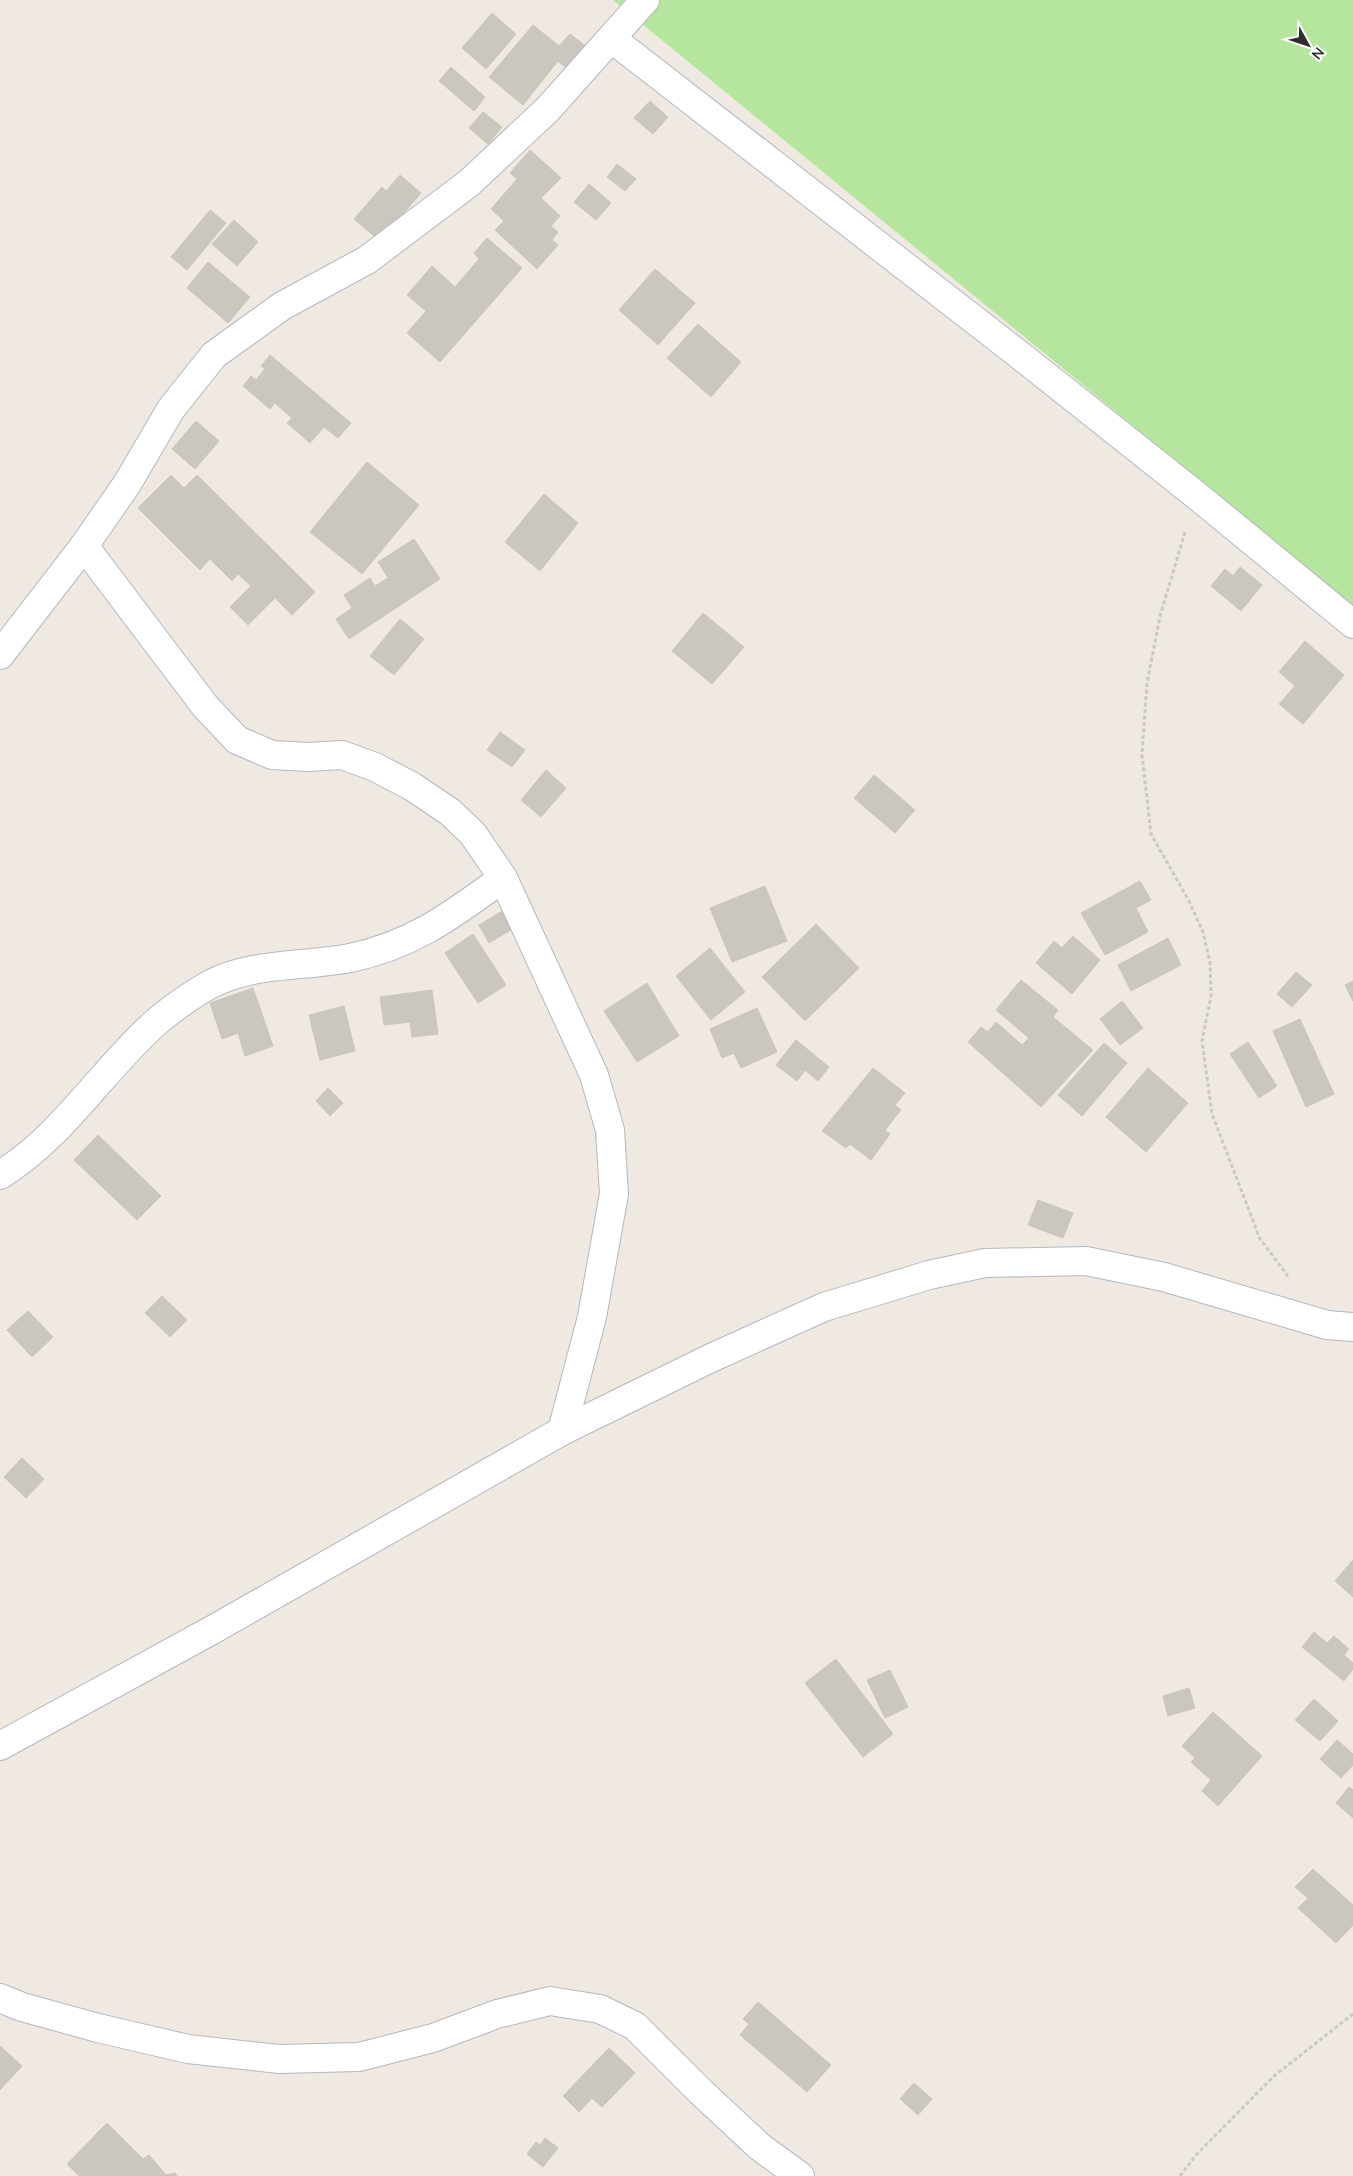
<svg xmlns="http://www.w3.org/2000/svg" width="1353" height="2176" font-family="'Nunito Sans',sans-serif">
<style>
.green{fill:#b6e59e}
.building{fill:#cbc7bf;stroke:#cbc5ba}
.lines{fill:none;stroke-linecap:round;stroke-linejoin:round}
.street-casing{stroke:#b4b7c1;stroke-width:30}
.secondary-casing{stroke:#b4b7c1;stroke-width:30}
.path{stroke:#c9c9c9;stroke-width:3;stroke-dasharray:4 2.5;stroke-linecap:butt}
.street{stroke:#fff;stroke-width:28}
.secondary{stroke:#fff;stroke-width:28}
</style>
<rect width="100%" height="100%" fill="#efe9e1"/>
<!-- green -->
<polygon class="green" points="613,0 1353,0 1353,606"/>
<!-- building -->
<g class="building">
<polygon points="492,13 516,34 486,69 462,48"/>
<polygon points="533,25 559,46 570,34 592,51 573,74 558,61 523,105 489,77"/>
<polygon points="451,67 485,97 474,111 439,81"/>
<polygon points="650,101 668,117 653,134 634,118"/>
<polygon points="483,112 502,127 488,144 469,128"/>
<polygon points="530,150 561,178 541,198 560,216 551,226 558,232 552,240 558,245 537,269 495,230 504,221 491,209 517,179 510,173"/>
<polygon points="617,164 636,179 625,191 607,177"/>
<polygon points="400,175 421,193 380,241 354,219 382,187 386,191"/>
<polygon points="589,184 611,203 596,220 574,202"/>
<polygon points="210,210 226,223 187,270 171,257"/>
<polygon points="234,220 258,242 237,266 212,244"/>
<polygon points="487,238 522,268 440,362 407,333 426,311 407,295 432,266 455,287 479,259 474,253"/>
<polygon points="208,262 250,297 228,323 187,288"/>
<polygon points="655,269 695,303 658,345 619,310"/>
<polygon points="698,324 741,362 711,397 667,358"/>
<polygon points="270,355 351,423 338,438 324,427 310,443 287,423 292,418 275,403 270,409 243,386 251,376 256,380 265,369 261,366"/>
<polygon points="196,421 219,441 195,469 172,449"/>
<polygon points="367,462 419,505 362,574 310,532"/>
<polygon points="171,475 184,488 197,475 315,592 292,615 275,598 248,625 230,607 251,586 238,574 232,581 210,559 200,570 138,508"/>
<polygon points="544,494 578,523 540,571 505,542"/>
<polygon points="414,539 440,579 349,639 336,619 352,608 344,595 370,578 375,586 388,578 378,562"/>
<polygon points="1240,567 1262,585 1241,611 1211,586 1225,569 1233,576"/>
<polygon points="703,613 744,647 712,684 672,651"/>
<polygon points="400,619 424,639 394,675 370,656"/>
<polygon points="1305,641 1344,675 1303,724 1279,704 1295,686 1279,672"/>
<polygon points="500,732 525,750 512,767 487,750"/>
<polygon points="546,770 566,788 541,817 521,800"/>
<polygon points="874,775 915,810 895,833 854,798"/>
<polygon points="1140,881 1151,900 1136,908 1148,932 1105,955 1081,913"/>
<polygon points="765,886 787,941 732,962 710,908"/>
<polygon points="504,910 514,928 489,943 479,925"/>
<polygon points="816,924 859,968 805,1021 762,977"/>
<polygon points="473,934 506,985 478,1003 445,953"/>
<polygon points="1073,936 1100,960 1072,994 1036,963 1054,941 1062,948"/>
<polygon points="1168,938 1181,965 1131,991 1118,965"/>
<polygon points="710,948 745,992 711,1020 676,976"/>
<polygon points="1296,972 1312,985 1292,1007 1277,994"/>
<polygon points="1021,980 1058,1010 1053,1017 1093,1050 1041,1107 968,1042 981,1027 988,1032 996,1022 1022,1045 1029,1038 996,1010"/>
<polygon points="1353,981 1353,1001 1345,985"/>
<polygon points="647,983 679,1036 637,1062 604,1011"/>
<polygon points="253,988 273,1046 245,1056 238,1033 222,1039 210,1003"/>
<polygon points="432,990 438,1034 412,1037 410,1022 384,1025 380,997"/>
<polygon points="1122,1001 1143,1028 1120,1045 1100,1019"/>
<polygon points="344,1006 355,1051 320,1060 309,1015"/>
<polygon points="757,1008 777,1052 741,1068 734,1053 722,1058 710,1029"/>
<polygon points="1300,1019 1334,1094 1306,1107 1273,1031"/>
<polygon points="796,1040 829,1067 818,1081 805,1070 797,1081 776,1065"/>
<polygon points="1248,1042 1277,1086 1259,1098 1230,1054"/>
<polygon points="1104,1043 1127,1063 1082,1116 1058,1095"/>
<polygon points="873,1068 905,1093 895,1105 901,1110 885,1130 890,1134 871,1160 850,1144 846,1148 822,1131"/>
<polygon points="1148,1068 1188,1103 1146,1152 1106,1117"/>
<polygon points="328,1088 343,1103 330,1116 316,1101"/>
<polygon points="98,1135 161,1196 137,1220 74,1160"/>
<polygon points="1038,1200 1073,1213 1063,1238 1028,1225"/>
<polygon points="162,1296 187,1320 170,1337 145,1313"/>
<polygon points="28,1311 53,1337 32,1357 7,1330"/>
<polygon points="22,1458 44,1479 26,1498 4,1477"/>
<polygon points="1353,1560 1353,1597 1335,1581"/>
<polygon points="1314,1632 1327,1643 1334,1636 1349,1649 1344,1655 1353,1663 1353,1669 1344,1681 1302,1647"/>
<polygon points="836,1659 893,1734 863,1757 805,1683"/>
<polygon points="890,1670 908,1707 885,1718 867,1680"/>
<polygon points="1189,1688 1195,1708 1168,1716 1163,1696"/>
<polygon points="1314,1699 1338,1721 1320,1741 1295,1720"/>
<polygon points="1213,1712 1262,1756 1218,1806 1202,1791 1211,1780 1191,1762 1195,1758 1182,1746"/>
<polygon points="1337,1740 1353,1754 1353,1765 1341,1778 1320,1759"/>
<polygon points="1349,1787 1353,1790 1353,1818 1336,1803"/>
<polygon points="1313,1869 1353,1905 1353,1925 1336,1943 1298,1908 1308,1898 1295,1887"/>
<polygon points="758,2002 831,2065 807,2092 740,2035 749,2024 743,2019"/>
<polygon points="0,2046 22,2066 0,2090"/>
<polygon points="609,2048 635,2073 602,2107 592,2098 579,2112 563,2096"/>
<polygon points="914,2083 932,2099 918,2115 900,2099"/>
<polygon points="107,2123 143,2159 149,2155 166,2175 175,2173 177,2176 79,2176 67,2164"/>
<polygon points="545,2138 558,2148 543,2167 527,2154 536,2142 540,2145"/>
</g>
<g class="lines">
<!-- street casing -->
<g class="street-casing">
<g id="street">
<polyline points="612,39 1017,353 1196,495 1353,624"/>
<polyline points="84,546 205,706 237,740 272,755 308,757 342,755 375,767 413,787 450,812 473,834 503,878 594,1075 610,1130 614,1194 592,1317 562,1431"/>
<polyline points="0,655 84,546 127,484 171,409 214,355 282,306 367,260 469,183 548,109 645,0"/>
<path d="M0 1175C62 1137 100 1073 153 1025 167 1012 193 994 209 985 251 962 304 967 350 958 413 945 452 915 503 878"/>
<polyline points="0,1998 22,2007 98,2028 188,2049 279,2059 359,2057 433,2038 497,2014 550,2001 600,2009 635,2026 701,2092 760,2147 800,2176"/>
</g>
</g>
<!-- secondary casing -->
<g class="secondary-casing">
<polyline id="secondary" points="0,1746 214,1629 562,1431 711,1358 824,1307 929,1275 985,1263 1086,1261 1164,1277 1327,1325 1353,1327"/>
</g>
<!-- path -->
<g class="path">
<polyline points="1185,532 1160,616 1147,683 1142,755 1151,834 1189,901 1203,932 1210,962 1211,996 1202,1041 1212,1114 1260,1239 1288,1276"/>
<polyline points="1180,2176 1197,2154 1274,2076 1353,2014"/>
</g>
<!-- street -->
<use href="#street" class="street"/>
<!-- secondary -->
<use href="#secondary" class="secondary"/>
</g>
<!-- north arrow -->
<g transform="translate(1308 45) rotate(130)" stroke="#ffffff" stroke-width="4" paint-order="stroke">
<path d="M0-4L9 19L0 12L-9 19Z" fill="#2e2e2e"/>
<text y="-8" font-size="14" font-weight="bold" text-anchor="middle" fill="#2e2e2e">N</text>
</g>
</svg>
